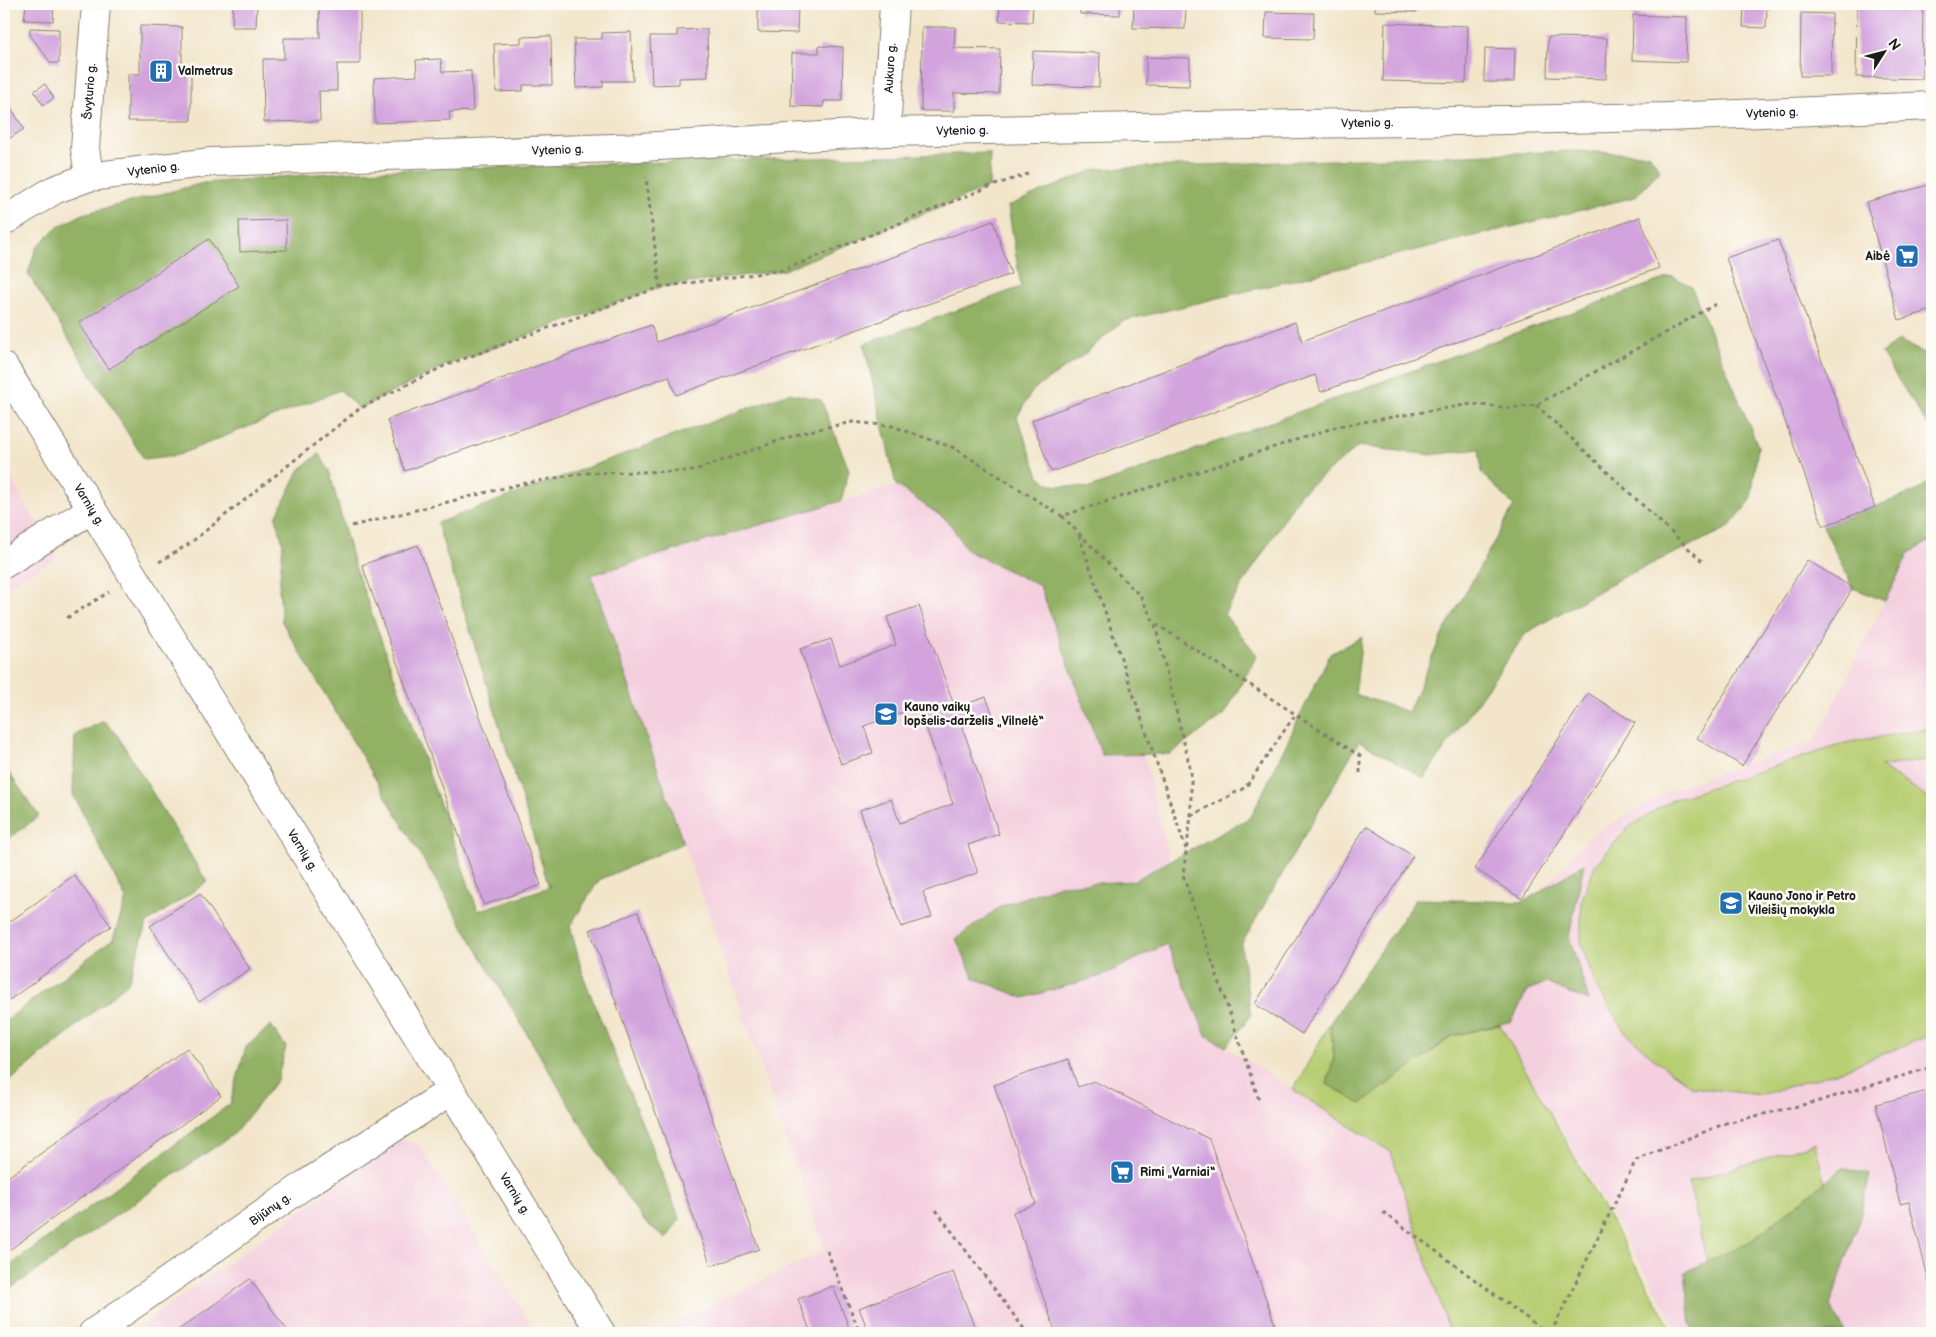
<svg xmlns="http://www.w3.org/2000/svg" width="1936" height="1337" font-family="'Balsamiq Sans',sans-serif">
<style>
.built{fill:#f4cfde}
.green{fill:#b8ce73;stroke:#6a7548}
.forest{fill:#92b165;stroke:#576640}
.building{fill:#d2a3dd}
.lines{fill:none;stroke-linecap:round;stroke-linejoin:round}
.minor-casing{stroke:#878073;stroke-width:30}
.major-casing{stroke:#878073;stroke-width:30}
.path{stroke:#878073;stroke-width:3;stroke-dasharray:4 4;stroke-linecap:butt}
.minor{stroke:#fff;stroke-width:28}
.major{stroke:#fff;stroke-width:28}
.labels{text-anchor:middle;stroke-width:5;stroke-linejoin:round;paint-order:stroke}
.street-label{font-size:12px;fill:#1c1c1c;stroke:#fdfcf7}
.poi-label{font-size:12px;font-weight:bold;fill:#1c1c1c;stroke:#fdfcf7;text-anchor:start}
</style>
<rect width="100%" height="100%" fill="#fdfcf7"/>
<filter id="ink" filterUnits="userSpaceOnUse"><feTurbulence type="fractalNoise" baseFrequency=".02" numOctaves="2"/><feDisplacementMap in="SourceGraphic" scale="10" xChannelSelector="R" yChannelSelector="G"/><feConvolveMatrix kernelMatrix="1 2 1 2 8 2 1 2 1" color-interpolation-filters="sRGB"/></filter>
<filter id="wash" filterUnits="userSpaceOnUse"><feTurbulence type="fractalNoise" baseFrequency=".0096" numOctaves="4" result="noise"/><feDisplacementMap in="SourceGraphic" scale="20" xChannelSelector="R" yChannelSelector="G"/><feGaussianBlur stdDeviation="1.12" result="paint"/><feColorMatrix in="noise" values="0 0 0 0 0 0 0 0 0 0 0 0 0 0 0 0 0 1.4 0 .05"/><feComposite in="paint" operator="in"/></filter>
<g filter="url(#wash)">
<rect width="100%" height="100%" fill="#f2e5ca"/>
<!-- built -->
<g class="built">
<polygon points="4,466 57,558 4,588"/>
<polygon points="915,480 1102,584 1174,878 1226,1047 1391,1152 1450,1333 668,1333 665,1328 683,1317 825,1251 591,575"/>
<polygon points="1932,540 1932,1333 1679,1333 1653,1285 1468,971 1592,835 1673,789 1815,741 1909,553"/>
<polygon points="400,1140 419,1144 536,1333 130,1333"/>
</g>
<!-- green -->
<g class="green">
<polygon points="1932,728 1932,759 1880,767 1913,787 1932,802 1932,1030 1928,1036 1835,1073 1760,1095 1693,1087 1659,1063 1626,1033 1598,990 1581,945 1581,902 1595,865 1628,828 1672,800 1849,742"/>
<polygon points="1330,1023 1334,1057 1327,1084 1422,1060 1452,1036 1500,1025 1674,1333 1450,1333 1391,1152 1293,1090"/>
<polygon points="1815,1143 1835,1226 1724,1306 1707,1262 1689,1182"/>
</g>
<!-- forest -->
<g class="forest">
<polygon points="1570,151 1649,154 1660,170 1635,197 1123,321 1082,356 1033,390 1017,417 1039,476 1051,485 1090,488 1672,276 1691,286 1758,446 1751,500 1728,528 1621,578 1526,633 1424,778 1359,741 1241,945 1251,1016 1226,1047 1206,1035 1167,944 1101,976 1024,998 974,978 956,939 1001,906 1060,885 1133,881 1251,817 1330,654 1362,637 1355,694 1408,712 1441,637 1514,506 1482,473 1479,449 1430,455 1359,446 1300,494 1224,614 1257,655 1225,714 1170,754 1102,755 1040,586 968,551 948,521 896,485 864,344 1021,287 1008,206 1096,169"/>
<polygon points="990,153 989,187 784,270 660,287 444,366 359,409 340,390 178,455 144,459 28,274 36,248 56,228 83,214 204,183 355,171"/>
<polygon points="1899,340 1932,358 1932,432 1881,353"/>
<polygon points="789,393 821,400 849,470 841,501 591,575 683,843 599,880 570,926 584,978 680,1219 666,1239 643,1220 605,1165 282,622 279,588 283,544 276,517 300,469 319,454 329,470 353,561 478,911 549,887 437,523"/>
<polygon points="1932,478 1932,540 1909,553 1885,601 1853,588 1823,526 1919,490"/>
<polygon points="104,721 118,736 207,882 147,923 128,983 4,1086 4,1022 113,939 126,899 73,794 75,735"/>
<polygon points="4,766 39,816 4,842"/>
<polygon points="1584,864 1569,937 1589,1001 1546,983 1528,990 1512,1021 1452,1036 1361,1104 1327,1084 1334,1057 1330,1023 1416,899 1523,902"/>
<polygon points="271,1025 286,1047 277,1080 235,1133 4,1293 4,1270 230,1104 246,1047"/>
<polygon points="1843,1168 1870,1175 1857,1228 1830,1306 1846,1333 1697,1333 1691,1324 1685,1272 1751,1241"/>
</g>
<g id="blocks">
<!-- building -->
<g class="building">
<polygon points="26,4 54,4 53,21 24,20"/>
<polygon points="233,4 257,4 256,27 232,27"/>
<polygon points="319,4 360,4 360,64 337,64 337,91 319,91 320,121 264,122 263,59 284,59 284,38 320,38"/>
<polygon points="758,4 798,4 797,33 758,32"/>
<polygon points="909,4 944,4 944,9 909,8"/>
<polygon points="1000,4 1033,4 1032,22 999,21"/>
<polygon points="1080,4 1120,4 1120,15 1080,14"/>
<polygon points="1134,4 1186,4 1185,29 1133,28"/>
<polygon points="1375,4 1417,4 1417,12 1375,11"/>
<polygon points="1744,4 1767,4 1766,28 1743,27"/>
<polygon points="1857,4 1923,6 1922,79 1856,77"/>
<polygon points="1266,12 1314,13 1313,39 1265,38"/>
<polygon points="1801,13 1832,14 1831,76 1800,76"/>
<polygon points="1633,15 1687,17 1686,62 1632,60"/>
<polygon points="1385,23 1468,26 1466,83 1383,81"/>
<polygon points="140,26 182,27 182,74 191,75 191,121 128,121 128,74 140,74"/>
<polygon points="922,27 955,27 954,48 1000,49 999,94 954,93 954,111 921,111"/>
<polygon points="30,28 59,29 59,63 51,63 30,35"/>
<polygon points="707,29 708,77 679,78 679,84 652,85 650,36 677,36 677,30"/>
<polygon points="631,32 633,81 603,81 603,87 576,88 574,39 602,39 602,33"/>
<polygon points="551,36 552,85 523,85 523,91 496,92 494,44 521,43 521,37"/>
<polygon points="1548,37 1607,38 1606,79 1547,77"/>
<polygon points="819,46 843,47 842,101 824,101 823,107 791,106 792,53 819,53"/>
<polygon points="1485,48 1515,49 1514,82 1484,82"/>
<polygon points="1033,51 1100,53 1099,87 1032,85"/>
<polygon points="1146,57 1190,58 1189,86 1146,85"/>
<polygon points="441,59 442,72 471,71 473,111 449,112 450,120 375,123 374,78 417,76 416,60"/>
<polygon points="45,84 54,98 43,105 34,91"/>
<polygon points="4,96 24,129 4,142"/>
<polygon points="1932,184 1932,310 1899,320 1866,202"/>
<polygon points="1640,217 1659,268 1321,392 1315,375 1051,472 1032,420 1295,322 1302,341"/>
<polygon points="286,220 287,250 240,252 239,221"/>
<polygon points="993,221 1011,274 676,395 669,376 405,471 387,420 651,325 657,342"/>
<polygon points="209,239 239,286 109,369 79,323"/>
<polygon points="1778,240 1875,507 1823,526 1726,258"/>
<polygon points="418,545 541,885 484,905 362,565"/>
<polygon points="1807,560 1853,588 1742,766 1697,738"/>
<polygon points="919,606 955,708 986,697 993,715 962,726 999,834 968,845 978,873 923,892 932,917 901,927 860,810 891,799 900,823 953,804 919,707 864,726 873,753 841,764 800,649 831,639 840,665 896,645 887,617"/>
<polygon points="1588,693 1635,723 1522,899 1475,869"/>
<polygon points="1366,826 1413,856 1302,1034 1255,1004"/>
<polygon points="74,875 111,926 4,1004 4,926"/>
<polygon points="200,893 250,969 199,1002 150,926"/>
<polygon points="638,912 759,1249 711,1266 590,930"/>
<polygon points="187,1048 221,1096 4,1254 4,1180"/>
<polygon points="1068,1059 1078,1087 1094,1081 1209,1139 1278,1333 1056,1333 1013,1212 1036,1204 994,1085"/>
<polygon points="1932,1090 1932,1294 1909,1202 1900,1204 1876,1104"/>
<polygon points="953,1272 977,1333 853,1333 867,1328 859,1308"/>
<polygon points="250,1279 289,1333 174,1333"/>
<polygon points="833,1286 851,1333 811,1333 798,1299"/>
</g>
</g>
</g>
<g filter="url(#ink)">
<use href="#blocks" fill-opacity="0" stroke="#878073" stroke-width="1"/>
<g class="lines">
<!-- minor casing -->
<g class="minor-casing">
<g id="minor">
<path id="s1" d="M886 132 894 4"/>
<path id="s2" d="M89 177 85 148 96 4"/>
<path id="s3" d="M4 221 54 190 89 177 212 162 642 147 886 132 1667 117 1932 106"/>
<polyline points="4,564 92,509"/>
<path id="s4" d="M93 1333 306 1184 451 1091"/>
</g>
</g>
<!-- major casing -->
<g class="major-casing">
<g id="major">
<path id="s5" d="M4 367 601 1333"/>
</g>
</g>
<!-- path -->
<g class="path">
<polyline points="660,287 784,270 989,187 1028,174"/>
<polyline points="1536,405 1702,561"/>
<polyline points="1062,516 1141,597 1155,624 1191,772 1191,816 1183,875 1260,1103"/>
<polyline points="352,526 516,485 584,473 692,471 804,432 853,422 892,426 954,448 1062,516 1339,426 1471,404 1511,408 1536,405 1716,304"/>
<polyline points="1079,535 1186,849"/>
<polyline points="159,562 189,544 359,409 444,366 660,287 646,177"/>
<polyline points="67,618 109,592"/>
<polyline points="1156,624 1360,756 1360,775"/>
<polyline points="1191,816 1246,787 1295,715"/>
<polyline points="936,1210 1027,1333"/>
<polyline points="1383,1212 1547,1333"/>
<polyline points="827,1251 859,1331"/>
<polyline points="1551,1333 1636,1160 1726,1123 1819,1101 1932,1067"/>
</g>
<!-- minor -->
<use href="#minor" class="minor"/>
<!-- major -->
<use href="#major" class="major"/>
</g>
</g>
<!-- icons -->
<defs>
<g id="building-square" transform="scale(1.25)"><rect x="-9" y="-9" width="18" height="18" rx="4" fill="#1f6fb2" stroke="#fdfcf7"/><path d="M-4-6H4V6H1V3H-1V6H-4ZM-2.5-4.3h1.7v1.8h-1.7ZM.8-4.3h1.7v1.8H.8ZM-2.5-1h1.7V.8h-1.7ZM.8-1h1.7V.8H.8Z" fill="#fff"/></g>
<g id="supermarket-square" transform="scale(1.25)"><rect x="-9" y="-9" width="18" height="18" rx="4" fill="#1f6fb2" stroke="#fdfcf7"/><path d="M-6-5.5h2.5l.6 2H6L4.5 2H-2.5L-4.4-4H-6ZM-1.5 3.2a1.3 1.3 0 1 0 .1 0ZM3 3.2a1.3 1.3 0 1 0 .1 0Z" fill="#fff"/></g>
<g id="school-square" transform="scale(1.25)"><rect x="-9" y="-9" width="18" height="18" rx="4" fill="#1f6fb2" stroke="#fdfcf7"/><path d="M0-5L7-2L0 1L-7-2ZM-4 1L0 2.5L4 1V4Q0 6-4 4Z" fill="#fff"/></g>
</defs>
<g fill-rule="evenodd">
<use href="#building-square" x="161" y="71"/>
<use href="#supermarket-square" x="1907" y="256"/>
<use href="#school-square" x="886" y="714"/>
<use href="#school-square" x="1731" y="903"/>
<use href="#supermarket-square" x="1122" y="1172"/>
</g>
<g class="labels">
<!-- street labels -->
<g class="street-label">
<text dy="4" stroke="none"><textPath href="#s1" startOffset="64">Aukuro g.</textPath></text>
<text dy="4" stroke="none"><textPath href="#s2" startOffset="86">Švyturio g.</textPath></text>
<text dy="4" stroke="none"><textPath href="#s3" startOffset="1781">Vytenio g.</textPath></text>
<text dy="4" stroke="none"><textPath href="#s3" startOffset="1376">Vytenio g.</textPath></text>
<text dy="4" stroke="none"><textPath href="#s3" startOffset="971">Vytenio g.</textPath></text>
<text dy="4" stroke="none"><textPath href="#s3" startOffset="566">Vytenio g.</textPath></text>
<text dy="4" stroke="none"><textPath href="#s3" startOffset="161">Vytenio g.</textPath></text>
<text dy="4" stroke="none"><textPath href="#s5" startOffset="162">Varnių g.</textPath></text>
<text dy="4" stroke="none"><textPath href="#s5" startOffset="568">Varnių g.</textPath></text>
<text dy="4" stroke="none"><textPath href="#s5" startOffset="972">Varnių g.</textPath></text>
<text dy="4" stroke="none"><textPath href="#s4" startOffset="216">Bijūnų g.</textPath></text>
</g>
<!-- poi labels -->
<g class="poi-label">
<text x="178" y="75">Valmetrus</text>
<text x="1890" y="260" text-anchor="end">Aibė</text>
<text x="904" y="711">Kauno vaikų<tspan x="904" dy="14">lopšelis-darželis „Vilnelė“</tspan></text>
<text x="1748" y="900">Kauno Jono ir Petro<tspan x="1748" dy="14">Vileišių mokykla</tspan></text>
<text x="1140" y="1176">Rimi „Varniai“</text>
</g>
</g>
<!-- margin -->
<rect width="1936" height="1337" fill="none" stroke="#fdfcf7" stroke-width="20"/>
<!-- north arrow -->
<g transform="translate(1884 52) rotate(54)" stroke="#fdfcf7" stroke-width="4" paint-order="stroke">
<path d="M0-4L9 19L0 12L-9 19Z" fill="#1c1c1c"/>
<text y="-8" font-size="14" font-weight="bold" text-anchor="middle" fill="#1c1c1c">N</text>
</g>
</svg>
